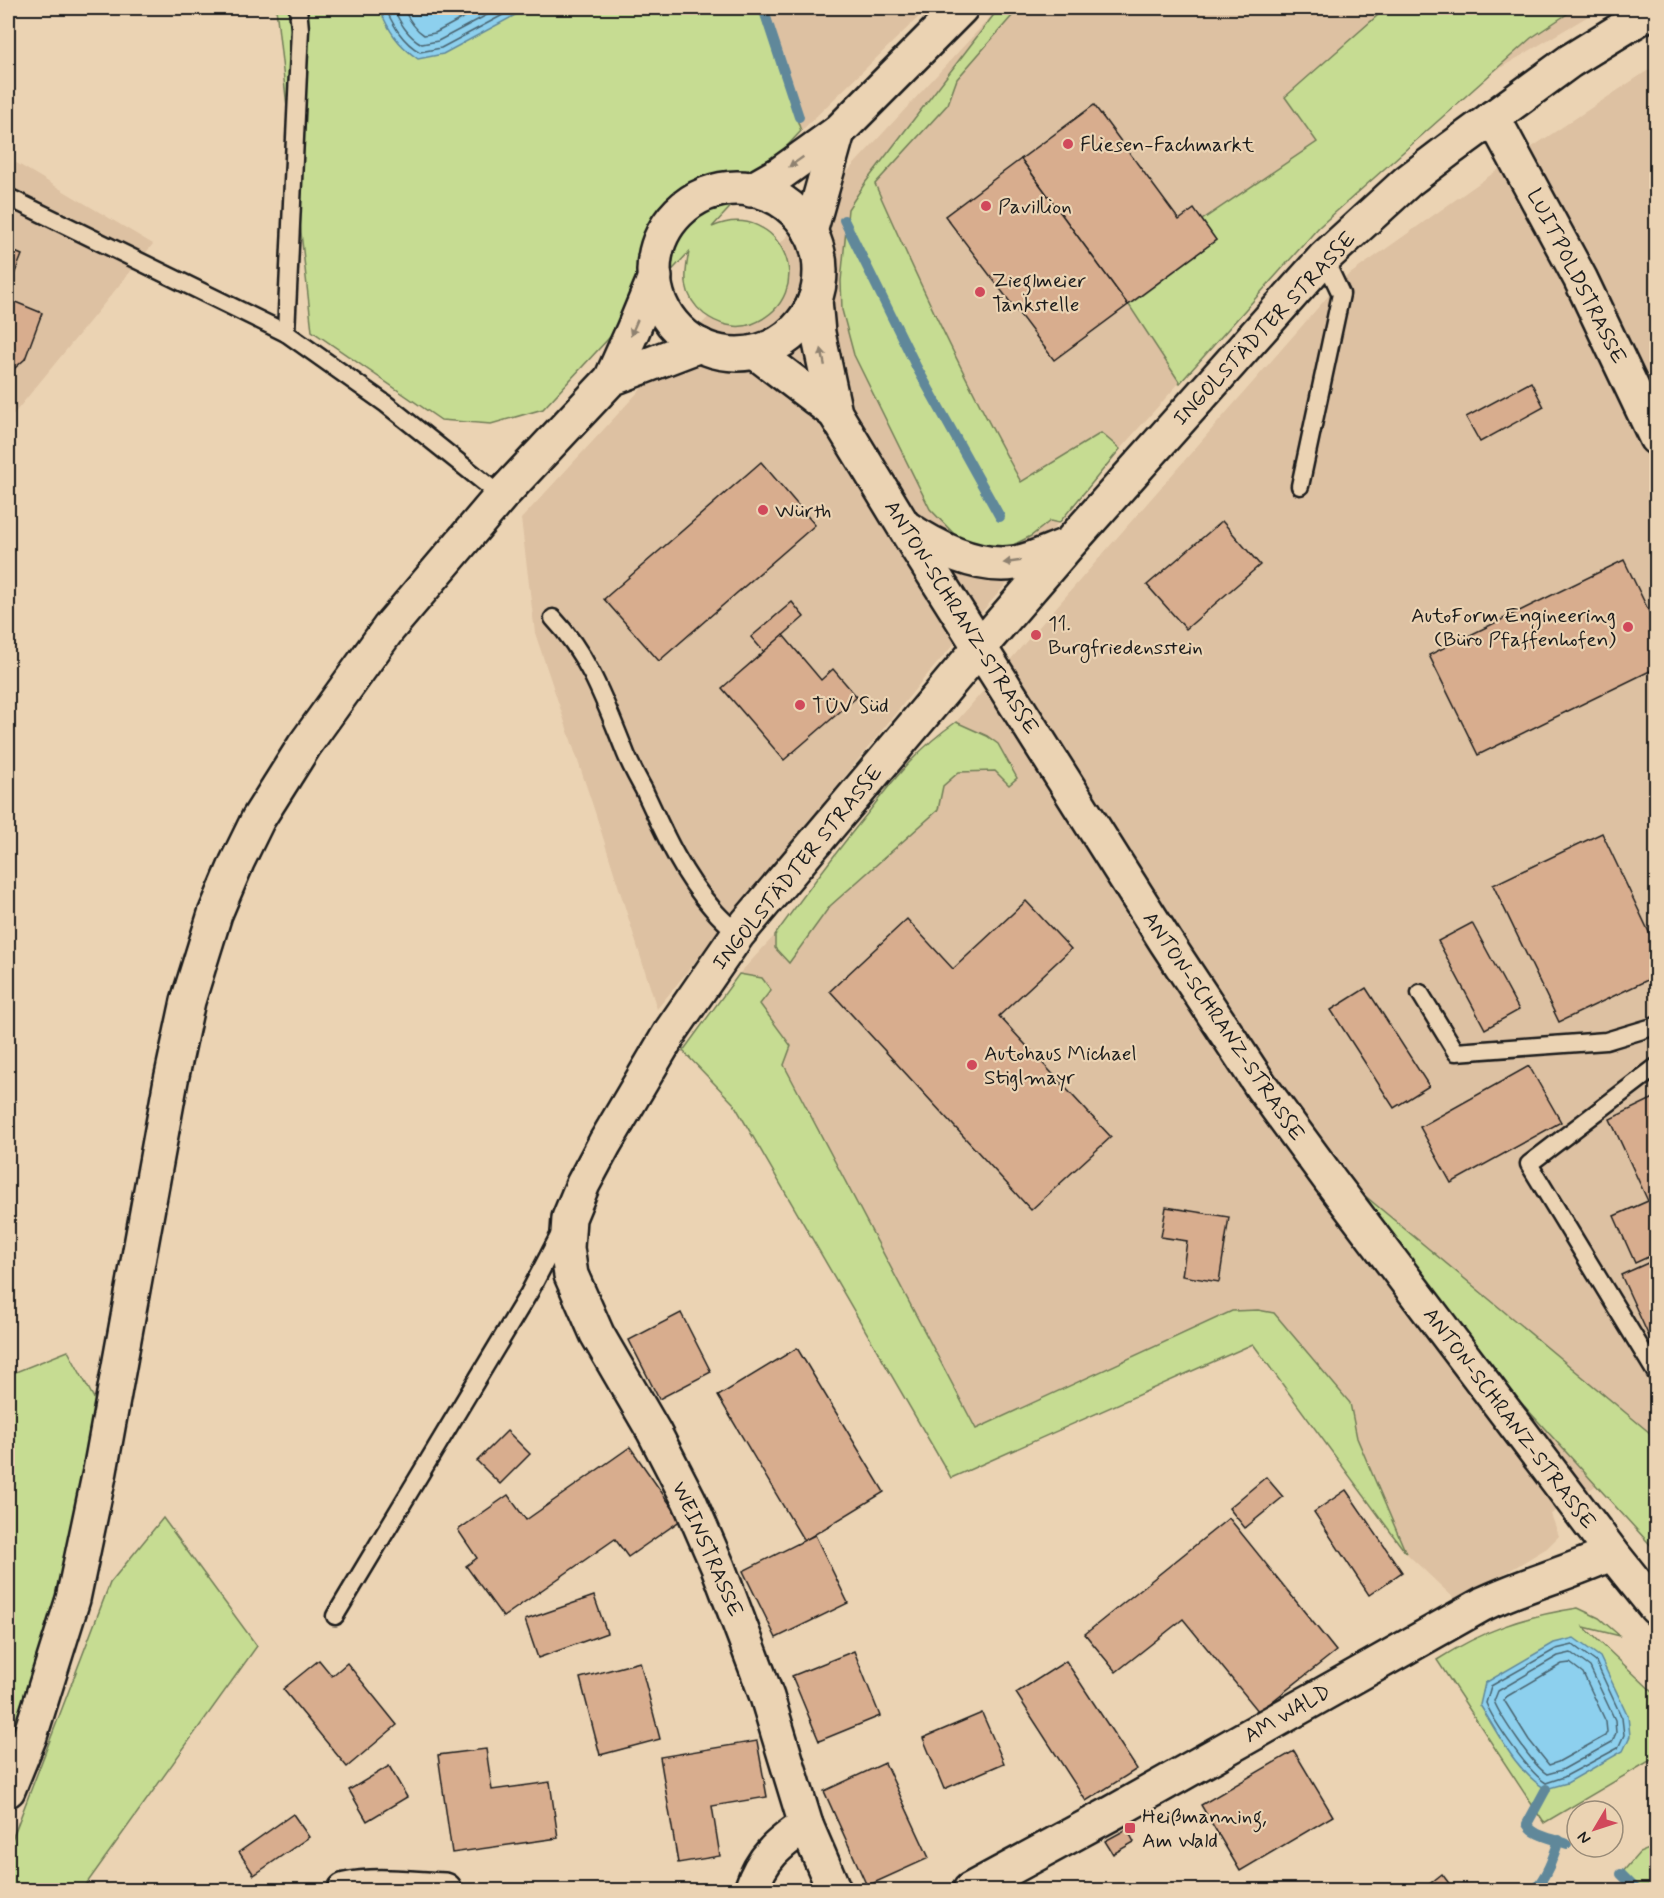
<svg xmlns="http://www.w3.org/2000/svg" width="1664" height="1898" font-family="Mynerve,sans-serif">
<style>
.built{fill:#ddc1a2}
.green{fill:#c6dc92;stroke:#717c57;stroke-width:1.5}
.water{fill:#8dd0ee;stroke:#60889a;stroke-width:1.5}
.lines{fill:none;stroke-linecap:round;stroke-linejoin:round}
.shore{stroke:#496470;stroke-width:1.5}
.stream{stroke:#60889a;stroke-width:10}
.building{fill:#d8ad8e;stroke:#1c1c1c;stroke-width:1.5}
.lane-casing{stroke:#1c1c1c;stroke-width:21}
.street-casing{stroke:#1c1c1c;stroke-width:38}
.secondary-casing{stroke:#1c1c1c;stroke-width:38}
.primary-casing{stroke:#1c1c1c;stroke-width:38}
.lane{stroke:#ebd3b3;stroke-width:16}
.street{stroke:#ebd3b3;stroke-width:33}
.secondary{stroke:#ebd3b3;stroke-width:33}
.primary{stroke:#ebd3b3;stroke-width:33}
.oneway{fill:#8e816f}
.poi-dot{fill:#d1495b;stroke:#ebd3b3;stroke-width:2}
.labels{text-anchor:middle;stroke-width:4.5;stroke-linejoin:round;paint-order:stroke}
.poi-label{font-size:21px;fill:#1c1c1c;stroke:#ebd3b3;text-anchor:start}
.street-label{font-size:21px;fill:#1c1c1c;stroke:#ebd3b3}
</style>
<rect width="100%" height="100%" fill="#ebd3b3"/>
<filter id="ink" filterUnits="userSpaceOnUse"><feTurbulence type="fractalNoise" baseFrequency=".0167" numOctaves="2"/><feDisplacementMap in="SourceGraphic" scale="12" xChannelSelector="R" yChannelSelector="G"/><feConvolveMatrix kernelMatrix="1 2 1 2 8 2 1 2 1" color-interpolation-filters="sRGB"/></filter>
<g filter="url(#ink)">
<!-- built -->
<g class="built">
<polygon points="759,8 928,8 801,131"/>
<polygon points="999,8 1602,8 1495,71 1319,227 1120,449 1028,559 921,682 657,1009 595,812 535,633 521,519 688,338 795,228"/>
<polygon points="1656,65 1656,1448 1551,1514 1559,1536 1547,1548 1458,1602 1406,1553 1253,1344 951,1478 734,1104 683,1051 739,974 775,935 836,852 905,766 931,740 956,722 1343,279 1502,167"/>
<polygon points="8,158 153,244 8,421"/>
</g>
<!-- green -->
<g class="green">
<path d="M276 8H759L801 131 712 227C781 197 823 296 752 324 736 330 717 324 704 314 682 296 684 276 689 252L543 409 491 424 441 420 312 331Z"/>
<path d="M999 8H1019L957 79 948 104 875 184C920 285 967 385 1021 482L1101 433 1120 449 1059 523 1050 521 1031 536 1011 546 988 549 958 538 930 509 854 355 842 310 841 281 848 209 865 183Z"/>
<polygon points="1386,8 1576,8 1531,38 1319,227 1180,383 1129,305 1216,240 1202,220 1317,142 1285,97"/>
<path d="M956 722 987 736 998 744 1017 778 1009 785 995 771 959 772 943 786 938 810 830 906 789 963 775 948V935C805 894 835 853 867 814 896 777 917 749 956 722Z"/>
<polygon points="739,974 762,978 771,990 760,1004 791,1046 784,1065 976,1429 1232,1311 1258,1310 1274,1313 1350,1403 1357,1438 1406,1553 1253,1344 951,1478 734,1104 683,1051"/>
<polygon points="1358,1190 1656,1438 1656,1551 1475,1352"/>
<polygon points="68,1351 96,1402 70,1556 35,1673 8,1744 8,1375"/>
<polygon points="163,1518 257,1646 82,1890 8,1890 8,1850 110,1583"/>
<path d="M1578 1608 1599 1618 1620 1636 1584 1627 1656 1695V1757L1544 1823 1437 1660C1482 1631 1524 1616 1578 1608Z"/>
<polygon points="1656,1846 1656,1890 1637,1890 1621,1874 1639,1853"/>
</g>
<!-- water -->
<g class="water">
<path d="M379 8H524L521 12 443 54 418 59C397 44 389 31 379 8Z"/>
<path d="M1574 1638 1600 1657 1628 1716 1630 1736 1623 1751 1567 1783 1546 1789C1516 1772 1498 1733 1480 1705L1485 1683 1554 1643Z"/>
</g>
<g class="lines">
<!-- shore -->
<g class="shore">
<path d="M385 8C394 26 402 42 420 52L441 48 516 8"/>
<path d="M393 8C400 22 407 36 422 44L438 41 500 8"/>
<path d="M403 8C408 18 414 29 424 35L435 33 481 8"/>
<path d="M1573 1645 1596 1662 1622 1718 1624 1735 1618 1748 1564 1777 1546 1783C1529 1773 1494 1722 1486 1703L1491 1686 1556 1649Z"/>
<path d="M1571 1653 1590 1667 1615 1720 1616 1733 1612 1742 1562 1770 1547 1774C1534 1767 1500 1716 1494 1701L1498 1691 1558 1656Z"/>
<polygon points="1570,1663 1583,1673 1606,1722 1607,1732 1605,1736 1558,1762 1549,1765 1529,1740 1504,1700 1506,1697 1562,1664"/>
</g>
<!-- stream -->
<g class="stream">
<polyline points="763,8 799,117"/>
<polyline points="844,220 917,368 1000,517"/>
<path d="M1546 1789 1527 1824C1534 1837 1554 1838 1567 1844"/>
<polyline points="1621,1874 1637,1890"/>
<path d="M1534 1890C1547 1876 1553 1858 1559 1840"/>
</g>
</g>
<!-- building -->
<g class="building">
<polygon points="1094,105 1179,220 1194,209 1216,240 1128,305 1021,159"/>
<polygon points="1021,159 1128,305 1054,360 945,216"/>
<polygon points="8,249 22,255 8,290"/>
<polygon points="8,299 42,313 25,359 8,374"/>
<polygon points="1531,382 1544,407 1480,442 1466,417"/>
<polygon points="761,462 815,525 659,661 604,599"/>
<polygon points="1222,521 1260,565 1186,629 1147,585"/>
<polygon points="1624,560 1656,626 1656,668 1478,755 1429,655"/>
<polygon points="792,602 804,617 764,652 751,637"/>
<polygon points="783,635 821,680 833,669 857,697 784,760 722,688"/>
<polygon points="1602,833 1656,947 1656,976 1559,1022 1493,885"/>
<polygon points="1026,901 1071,949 999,1016 1111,1137 1031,1210 830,991 907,919 953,969"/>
<polygon points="1472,923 1519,1010 1485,1029 1438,941"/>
<polygon points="1366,988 1429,1086 1394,1108 1331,1010"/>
<polygon points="1529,1066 1561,1122 1451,1183 1420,1127"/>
<polygon points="1656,1097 1656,1352 1621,1275 1650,1262 1648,1257 1635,1263 1614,1216 1648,1201 1610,1119"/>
<polygon points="1166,1207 1229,1217 1219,1282 1182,1276 1187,1241 1161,1237"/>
<polygon points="681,1313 711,1372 659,1399 629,1340"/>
<polygon points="797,1348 884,1492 804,1541 718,1396"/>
<polygon points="507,1431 530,1454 500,1484 477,1461"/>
<polygon points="630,1447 681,1520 628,1557 615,1539 503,1617 466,1566 477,1558 458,1530 508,1495 526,1520"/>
<polygon points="1266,1477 1283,1497 1245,1528 1229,1508"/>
<polygon points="1346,1490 1402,1572 1369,1595 1314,1512"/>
<polygon points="1229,1518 1336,1651 1259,1712 1183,1619 1116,1672 1085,1634"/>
<polygon points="815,1535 848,1603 776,1638 743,1571"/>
<polygon points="594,1596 607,1633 538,1658 525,1620"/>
<polygon points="854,1651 880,1716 819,1741 792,1676"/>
<polygon points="319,1660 332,1676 347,1663 397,1725 347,1767 283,1689"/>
<polygon points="1066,1661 1137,1769 1086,1801 1016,1693"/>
<polygon points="640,1662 660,1739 600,1755 580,1678"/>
<polygon points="982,1713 1004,1763 944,1789 923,1738"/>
<polygon points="757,1741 767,1797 712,1806 720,1856 678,1863 660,1757"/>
<polygon points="486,1749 492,1790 550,1782 558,1838 452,1853 438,1755"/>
<polygon points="1294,1751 1333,1816 1240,1871 1201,1805"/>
<polygon points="885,1763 929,1858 867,1886 824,1791"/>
<polygon points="389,1766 407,1797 367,1821 349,1790"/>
<polygon points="293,1814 309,1837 254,1875 239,1852"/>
<polygon points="1127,1829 1134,1842 1113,1854 1105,1841"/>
<polygon points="1442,1874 1454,1890 1422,1890"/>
</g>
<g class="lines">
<!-- lane casing -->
<g class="lane-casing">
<g id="lane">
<polyline points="8,197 286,333 386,404 501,496"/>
<polyline points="286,333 300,29 298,8"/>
<polyline points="1300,486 1341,294 1324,258"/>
<path d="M553 618C589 656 605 702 624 749 629 763 637 777 644 790 663 831 682 874 712 908 720 918 729 925 738 934"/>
<polyline points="1420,993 1456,1052 1606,1041 1656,1026"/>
<polyline points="1656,1067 1529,1164 1656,1373"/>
<polyline points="335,1616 529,1293 561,1232"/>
</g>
</g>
<!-- street casing -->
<g class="street-casing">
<g id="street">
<polyline points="1493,117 1580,278 1656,438"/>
<path d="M345 1890C377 1883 412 1889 445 1890"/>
<path d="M751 1890C762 1857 778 1844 806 1825"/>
<polyline points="834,1890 806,1825 767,1697 718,1567 689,1500 654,1432 597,1334 571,1275 567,1248 569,1218 583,1184 605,1143 671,1031 738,934 980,647"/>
<path d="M970 1890 1114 1812 1483 1604C1525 1584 1570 1573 1612 1553"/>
</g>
</g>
<!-- secondary casing -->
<g class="secondary-casing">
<g id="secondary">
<polyline points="815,300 818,333 835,413 917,548 1166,942 1261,1086 1330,1180 1612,1553 1656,1608"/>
<polyline points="755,352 835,413"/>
<path d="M905 527C935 547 977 569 1015 563 1032 560 1048 552 1064 546"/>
<polyline points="980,647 1068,545 1324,258 1408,181 1450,149 1570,61 1656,8"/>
</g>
</g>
<!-- primary casing -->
<g class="primary-casing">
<g id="primary">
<circle cx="737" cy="271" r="83"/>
<polyline points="751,190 781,173 838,132 961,8"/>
<polyline points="810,232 838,132"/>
<polyline points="611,379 700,345"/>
<polyline points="8,1790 30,1736 73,1599 100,1471 171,1080 188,1001 215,914 237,862 258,819 304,746 389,628 501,496 611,379 633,330 655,277"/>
</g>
</g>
<!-- lane -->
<use href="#lane" class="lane"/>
<!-- street -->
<use href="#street" class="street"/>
<!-- secondary -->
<use href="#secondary" class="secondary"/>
<!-- primary -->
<use href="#primary" class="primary"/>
</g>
<!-- one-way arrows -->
<defs><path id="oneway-solid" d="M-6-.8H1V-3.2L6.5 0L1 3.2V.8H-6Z" transform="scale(1.5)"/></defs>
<g class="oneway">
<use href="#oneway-solid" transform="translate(796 162) rotate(145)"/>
<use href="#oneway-solid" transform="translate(634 328) rotate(113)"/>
<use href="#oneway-solid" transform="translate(823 357) rotate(-102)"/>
<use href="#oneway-solid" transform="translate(1012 562) rotate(172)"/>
</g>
</g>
<!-- markers -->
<g class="poi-dot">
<circle cx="1068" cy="144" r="6"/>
<circle cx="986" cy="206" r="6"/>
<circle cx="980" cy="292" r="6"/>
<circle cx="763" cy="510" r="6"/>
<circle cx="1628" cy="627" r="6"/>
<circle cx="1036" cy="635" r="6"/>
<circle cx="800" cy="705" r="6"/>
<circle cx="972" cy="1065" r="6"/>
<rect x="1124" y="1822" width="12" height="12" rx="3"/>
</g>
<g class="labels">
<!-- poi labels -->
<g class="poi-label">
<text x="1080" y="151">Fliesen-Fachmarkt</text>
<text x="998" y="213">Pavillion</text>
<text x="992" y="287">Zieglmeier<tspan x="992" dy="24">Tankstelle</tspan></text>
<text x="775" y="517">Würth</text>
<text x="1616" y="622" text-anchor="end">AutoForm Engineering<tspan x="1616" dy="24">(Büro Pfaffenhofen)</tspan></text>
<text x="1048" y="630">11.<tspan x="1048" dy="24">Burgfriedensstein</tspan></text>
<text x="812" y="712">TÜV Süd</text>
<text x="984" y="1060">Autohaus Michael<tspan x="984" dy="24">Stiglmayr</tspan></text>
<text x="1142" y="1823">Heißmanning,<tspan x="1142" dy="24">Am Wald</tspan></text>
</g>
<!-- street labels -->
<g class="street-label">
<text transform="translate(1577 276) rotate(63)" y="7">LUITPOLDSTRASSE</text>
<text transform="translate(1264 328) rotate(-47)" y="7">INGOLSTÄDTER STRASSE</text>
<text transform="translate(962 617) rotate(58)" y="7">ANTON-SCHRANZ-STRASSE</text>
<text transform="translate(797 867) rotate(-51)" y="7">INGOLSTÄDTER STRASSE</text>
<text transform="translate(1224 1026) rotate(56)" y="7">ANTON-SCHRANZ-STRASSE</text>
<text transform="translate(1510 1418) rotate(53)" y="7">ANTON-SCHRANZ-STRASSE</text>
<text transform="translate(708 1549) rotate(66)" y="7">WEINSTRASSE</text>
<text transform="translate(1287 1713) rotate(-30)" y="7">AM WALD</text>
</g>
</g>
<!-- margin -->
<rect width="1664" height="1898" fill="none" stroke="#ebd3b3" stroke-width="30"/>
<rect x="15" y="15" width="1634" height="1868" fill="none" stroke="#1c1c1c" stroke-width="2" filter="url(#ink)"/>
<!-- north arrow -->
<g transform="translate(1595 1829) rotate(231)"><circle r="28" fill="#ebd3b3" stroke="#988a77" stroke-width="1.5"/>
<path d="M0-4.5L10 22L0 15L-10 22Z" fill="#d1495b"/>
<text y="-9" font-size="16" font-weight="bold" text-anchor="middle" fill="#1c1c1c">N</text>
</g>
</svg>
